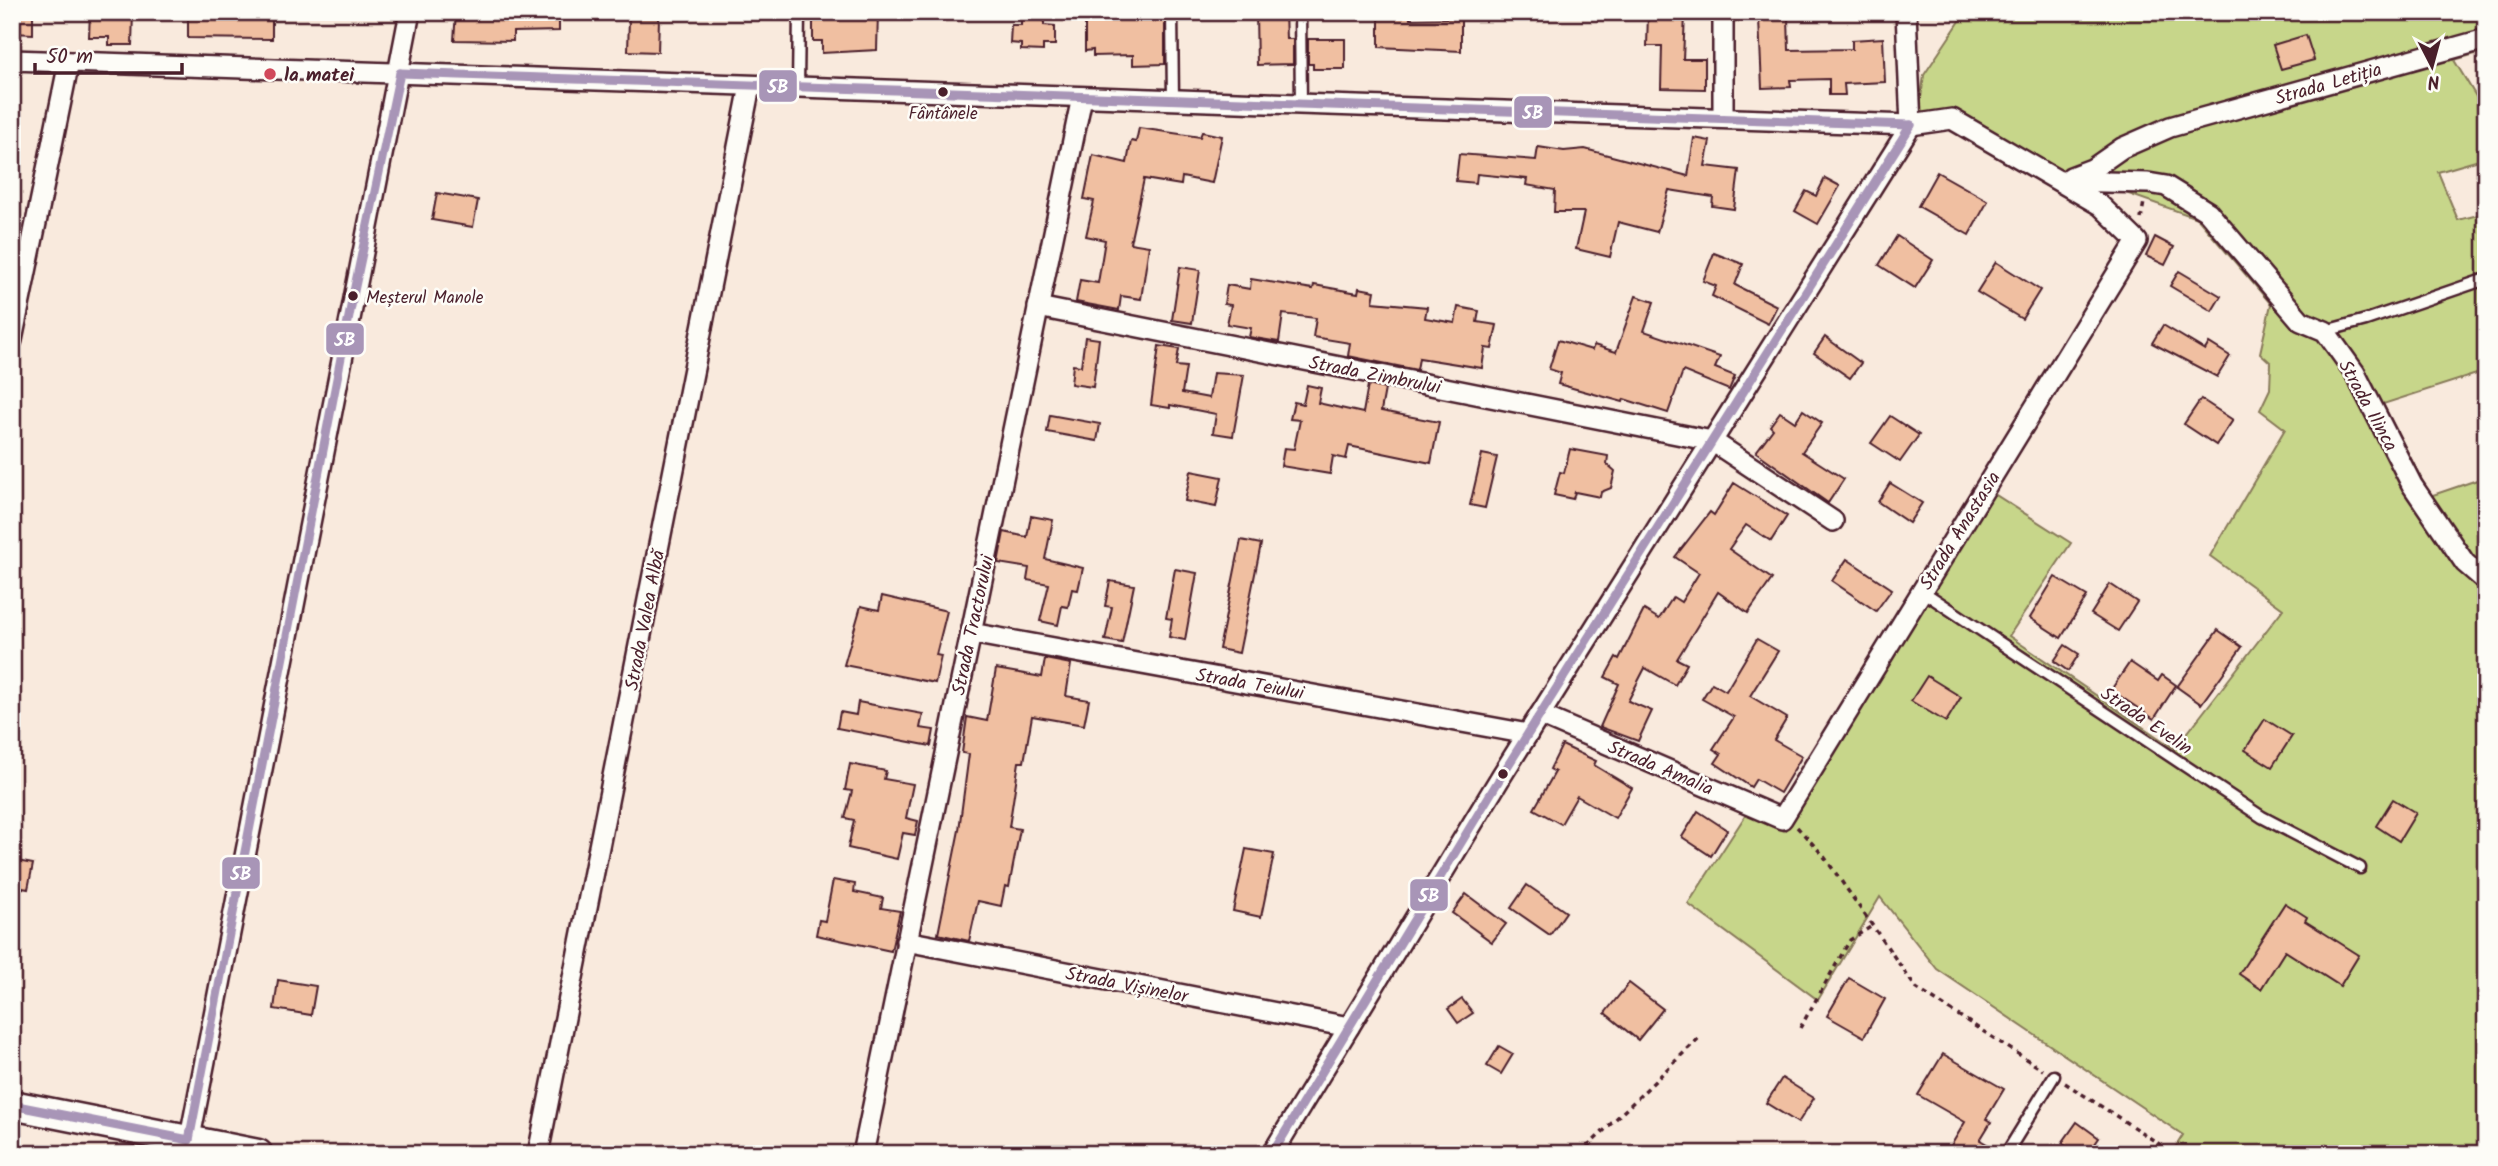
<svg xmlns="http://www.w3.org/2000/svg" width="2498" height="1166" font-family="Kalam,sans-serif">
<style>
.green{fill:#c7d68a;stroke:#887a5a;stroke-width:2}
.building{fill:#f0bfa1;stroke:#4a1f2b;stroke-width:2}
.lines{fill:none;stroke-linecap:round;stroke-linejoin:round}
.lane-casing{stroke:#4a1f2b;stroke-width:15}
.street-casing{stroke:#4a1f2b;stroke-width:24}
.secondary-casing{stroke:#4a1f2b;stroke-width:33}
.path{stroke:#4a1f2b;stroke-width:3.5;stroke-dasharray:5 5;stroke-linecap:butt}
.lane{stroke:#fdfcf7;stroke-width:10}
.street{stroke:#fdfcf7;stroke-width:19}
.secondary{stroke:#fdfcf7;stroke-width:28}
.bus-1-casing{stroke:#fdfcf7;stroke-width:14}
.bus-1{stroke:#a895b7;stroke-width:9}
.poi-dot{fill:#d1495b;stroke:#fdfcf7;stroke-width:2.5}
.bus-dot{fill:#4a1f2b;stroke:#fdfcf7;stroke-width:2.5}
.labels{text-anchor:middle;stroke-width:5;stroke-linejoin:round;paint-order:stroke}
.bus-label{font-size:17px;fill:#4a1f2b;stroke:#fdfcf7}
.poi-label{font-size:19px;font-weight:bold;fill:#4a1f2b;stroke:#fdfcf7;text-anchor:start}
.street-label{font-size:19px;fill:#4a1f2b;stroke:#fdfcf7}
.line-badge{stroke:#fdfcf7;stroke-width:2.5}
.badge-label{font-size:19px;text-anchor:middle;font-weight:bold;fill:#fff}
</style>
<rect width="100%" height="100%" fill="#f9eadd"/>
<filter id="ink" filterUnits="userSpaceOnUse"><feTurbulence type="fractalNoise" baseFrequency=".0143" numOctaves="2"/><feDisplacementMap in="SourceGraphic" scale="14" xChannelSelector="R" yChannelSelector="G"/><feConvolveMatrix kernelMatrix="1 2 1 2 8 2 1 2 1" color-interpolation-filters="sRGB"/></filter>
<g filter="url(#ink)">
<!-- green -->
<polygon class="green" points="1966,12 2486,12 2486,51 2454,60 2486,113 2486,158 2438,172 2458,220 2486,213 2486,371 2383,404 2430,496 2486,477 2486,1154 2171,1154 2183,1135 1937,969 1880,897 1818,1000 1688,904 1747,813 1784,831 1991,492 2071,543 2009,636 2175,749 2283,609 2210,556 2285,429 2260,410 2270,389 2271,363 2260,353 2271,304 2197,218 2055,168 1919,113 1924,75"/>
<!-- building -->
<g class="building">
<polygon points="12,12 33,12 33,34 12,33"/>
<polygon points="90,12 133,12 132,45 109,45 109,37 89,37"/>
<polygon points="188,12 272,12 272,39 188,38"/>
<polygon points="456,12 559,12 559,31 513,32 513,41 454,40"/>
<polygon points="813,12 878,12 877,50 822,53 822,41 813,41"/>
<polygon points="1093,12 1120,12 1120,19 1165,18 1165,64 1133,65 1133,55 1093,56 1093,50 1085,51 1085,18 1093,18"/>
<polygon points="1285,13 1286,39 1293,39 1293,64 1257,65 1256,14"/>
<polygon points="1379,13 1410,13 1410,19 1461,18 1461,51 1379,47"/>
<polygon points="1648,14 1685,15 1683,59 1705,59 1705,89 1661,88 1662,46 1647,46"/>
<polygon points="629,18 659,18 658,52 628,51"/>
<polygon points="1021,18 1044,19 1044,25 1055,26 1055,45 1043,45 1043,51 1021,50 1021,44 1010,43 1011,25 1021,25"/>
<polygon points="1788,18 1789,50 1852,49 1852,40 1883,38 1885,82 1844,84 1845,95 1829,95 1829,79 1790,80 1791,87 1762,88 1759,19"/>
<polygon points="2306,35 2314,60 2281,69 2273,45"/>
<polygon points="1308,39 1345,39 1345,69 1313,69 1313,64 1308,64"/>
<polygon points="1139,128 1200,137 1202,132 1222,136 1212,183 1182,177 1181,185 1144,179 1130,243 1149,246 1141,299 1121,296 1119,310 1076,302 1080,280 1098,283 1105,240 1086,236 1094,201 1084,199 1093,155 1127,163 1131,141 1136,142"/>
<polygon points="1694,138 1710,141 1705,166 1739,170 1734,209 1712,206 1713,197 1669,190 1657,232 1618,222 1610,257 1576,249 1584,212 1554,212 1555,190 1526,185 1527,179 1477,174 1476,183 1456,181 1459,154 1536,160 1538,147 1564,151 1585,149 1688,176"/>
<polygon points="1937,172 1988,201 1969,235 1918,206"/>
<polygon points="1825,178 1840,186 1818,224 1795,211 1806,191 1816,196"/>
<polygon points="437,193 478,200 473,227 432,220"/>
<polygon points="1897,236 1933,260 1915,288 1879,265"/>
<polygon points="2155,237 2174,247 2165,265 2146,256"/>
<polygon points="1714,253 1743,264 1735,285 1777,306 1768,324 1712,296 1716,286 1703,281"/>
<polygon points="1996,262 2040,290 2022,319 1977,292"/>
<polygon points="1180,267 1200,270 1192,323 1172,320"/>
<polygon points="2179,271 2221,296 2212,311 2170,286"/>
<polygon points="1251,279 1313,289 1314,285 1358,293 1359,288 1375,291 1373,302 1427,307 1425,318 1455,323 1458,307 1479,311 1477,322 1497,325 1492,349 1485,348 1482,368 1419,358 1417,370 1348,356 1350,343 1313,337 1316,318 1283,314 1279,342 1249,337 1251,328 1227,324 1231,305 1224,304 1227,285 1250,289"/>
<polygon points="1636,296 1654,302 1644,331 1720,357 1715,368 1735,376 1729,390 1683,371 1668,413 1624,399 1623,402 1558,384 1561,373 1549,369 1558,340 1592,350 1594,345 1616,352"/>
<polygon points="2163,325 2205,350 2209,343 2230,356 2217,377 2152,343"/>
<polygon points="1085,337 1099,339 1093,387 1071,384 1073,365 1081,366"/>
<polygon points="1825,337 1861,363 1850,378 1814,353"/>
<polygon points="1159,346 1179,349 1176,366 1186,367 1182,393 1209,398 1213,373 1244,375 1233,436 1213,433 1216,414 1170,405 1170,408 1151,405"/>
<polygon points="1307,385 1321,388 1318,403 1363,413 1368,385 1385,389 1381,411 1439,422 1431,463 1349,446 1346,459 1333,456 1330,474 1281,466 1284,448 1294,449 1300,420 1290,419 1294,402 1303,404"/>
<polygon points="2201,399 2233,420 2216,445 2184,424"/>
<polygon points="1803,410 1822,423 1802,452 1844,479 1828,503 1756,452 1773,429 1770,426 1780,412 1795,422"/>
<polygon points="1050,415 1100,424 1097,441 1047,432"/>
<polygon points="1890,416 1919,435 1900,462 1871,443"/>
<polygon points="1570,449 1608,456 1607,464 1615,471 1611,488 1601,492 1600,497 1575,492 1573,499 1554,495 1560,472 1564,473"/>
<polygon points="1482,454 1497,457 1485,508 1470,505"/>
<polygon points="1191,471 1222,477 1216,507 1185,501"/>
<polygon points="1734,483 1787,516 1771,541 1746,525 1729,549 1772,579 1748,613 1718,592 1677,659 1687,664 1675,685 1645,668 1628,701 1652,711 1638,741 1600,727 1619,684 1605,677 1616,657 1619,659 1644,610 1659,619 1673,597 1681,602 1699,573 1675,557 1710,512 1714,515"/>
<polygon points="1890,483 1922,503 1909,523 1878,502"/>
<polygon points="1031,516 1053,520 1045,559 1083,568 1078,590 1072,589 1068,607 1062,606 1058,625 1040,621 1049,584 1027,580 1029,568 998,563 1004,532 1027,537"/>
<polygon points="1241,540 1261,544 1239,653 1219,649"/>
<polygon points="1847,559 1892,589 1876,611 1832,581"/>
<polygon points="1175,569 1197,573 1185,640 1169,637 1172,619 1166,618"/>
<polygon points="2055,577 2087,596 2061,638 2030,618"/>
<polygon points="1110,581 1134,585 1122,643 1105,640 1112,607 1105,606"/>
<polygon points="2110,584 2137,602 2118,631 2091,614"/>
<polygon points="882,596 947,611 936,655 941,656 935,683 844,665 861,606 879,610"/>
<polygon points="2218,630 2242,647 2201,704 2177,687"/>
<polygon points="1757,639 1778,651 1750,696 1787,718 1774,740 1802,756 1780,793 1756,779 1751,787 1715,763 1721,754 1713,749 1734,717 1702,699 1712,683 1726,691"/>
<polygon points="2065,645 2079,654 2068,671 2054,661"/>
<polygon points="1045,659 1071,664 1066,696 1089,700 1084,725 1032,716 1024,762 1019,762 1009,827 1020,829 1009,887 1005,886 1001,906 978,901 969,941 938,934 959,830 969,754 962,753 967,717 987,721 996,669 1042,677"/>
<polygon points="2130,662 2158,681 2162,675 2176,685 2154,719 2111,690"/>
<polygon points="1927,676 1961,697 1946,722 1911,701"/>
<polygon points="858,702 923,714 920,728 934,730 931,746 837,728 840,712 856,715"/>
<polygon points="2265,719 2292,736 2272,767 2245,750"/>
<polygon points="1562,745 1596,761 1594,765 1632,788 1615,818 1577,796 1561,824 1534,809 1555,772 1550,769"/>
<polygon points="850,764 886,771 884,779 913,784 906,818 918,821 915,835 903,833 897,859 848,848 854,820 845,818 852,791 845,790"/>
<polygon points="2393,799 2416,813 2399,841 2376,826"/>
<polygon points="1698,811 1727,830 1711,856 1682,837"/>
<polygon points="1246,849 1274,854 1261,917 1233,911"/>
<polygon points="12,860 33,864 28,889 12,886"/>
<polygon points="833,880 855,884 854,892 883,898 881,908 900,911 891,951 816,935 819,920 825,921"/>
<polygon points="1527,885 1566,912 1550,935 1511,908"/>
<polygon points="1466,894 1506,924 1492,942 1452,913"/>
<polygon points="2285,903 2307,917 2305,921 2359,955 2340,986 2285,951 2261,989 2239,974"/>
<polygon points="1849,978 1885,999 1864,1037 1827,1016"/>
<polygon points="278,980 316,986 311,1015 274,1009"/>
<polygon points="1629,983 1663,1009 1638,1040 1605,1013"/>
<polygon points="1462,999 1473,1013 1458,1023 1448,1009"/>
<polygon points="1499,1046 1513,1054 1501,1074 1487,1066"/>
<polygon points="1943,1054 2004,1089 1986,1119 1991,1122 1980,1140 1999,1151 1999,1154 1946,1154 1965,1122 1918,1095"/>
<polygon points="1782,1078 1814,1098 1798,1123 1766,1103"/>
<polygon points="2077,1122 2099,1138 2088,1154 2077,1154 2062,1143"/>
</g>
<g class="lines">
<!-- lane casing -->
<g class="lane-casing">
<g id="lane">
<polyline points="1172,12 1173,100"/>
<polyline points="1300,12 1301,104"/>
<polyline points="798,87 799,12"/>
<polyline points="2325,331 2366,320 2486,279"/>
<polyline points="1922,591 2262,817 2360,868"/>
<polyline points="2006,1154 2054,1076"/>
</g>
</g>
<!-- street casing -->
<g class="street-casing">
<g id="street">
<polyline points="1723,12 1723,118"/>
<polyline points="1906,12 1911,125"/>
<polyline points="12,60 1911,125 1952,119 2100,205 2137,241 1782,819 1540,715"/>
<polyline points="2071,177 2092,169 2122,148 2170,127 2486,39"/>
<polyline points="2062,181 2148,183 2166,186 2208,212 2301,321 2325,331 2355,373 2412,485 2465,563 2486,581"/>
<polyline points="1038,307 1712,441 1833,521"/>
<polyline points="12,340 69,62"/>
<polyline points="971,633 1528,734"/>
<polyline points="906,941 1349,1027"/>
<polyline points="187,1153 410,12"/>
<polyline points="538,1154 750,86"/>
<polyline points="863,1154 1082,97"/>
<polyline points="1272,1154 1502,775 1911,125"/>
</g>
</g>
<!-- secondary casing -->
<g class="secondary-casing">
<polyline id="secondary" points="12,1105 258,1154"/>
</g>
<!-- path -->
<g class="path">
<polyline points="2141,219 2144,202"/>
<polyline points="1797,827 1823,855 1916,988 2043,1070"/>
<polyline points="1800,1028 1850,940 1872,926"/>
<polyline points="2065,1083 2175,1154"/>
<polyline points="1580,1154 1699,1038"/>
</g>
<!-- lane -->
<use href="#lane" class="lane"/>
<!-- street -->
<use href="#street" class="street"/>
<!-- secondary -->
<use href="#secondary" class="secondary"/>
<!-- bus-1 casing -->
<g class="bus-1-casing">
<g id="bus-1">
<polyline points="400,73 1911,125"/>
<polyline points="12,1105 189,1140"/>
<polyline points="189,1140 353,296 400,73"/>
<polyline points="1272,1154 1502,775 1911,125"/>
</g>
</g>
<!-- bus-1 -->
<use href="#bus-1" class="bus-1"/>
</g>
</g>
<!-- markers -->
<circle class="poi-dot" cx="270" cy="74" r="7"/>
<g class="bus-dot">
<circle cx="943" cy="92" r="6"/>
<circle cx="353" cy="296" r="6"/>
<circle cx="1503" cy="774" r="6"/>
</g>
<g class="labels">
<!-- bus labels -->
<g class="bus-label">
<text x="943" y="119">Fântânele</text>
<text x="366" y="303" text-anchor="start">Meșterul Manole</text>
</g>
<!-- poi labels -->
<g class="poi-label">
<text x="284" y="81">la matei</text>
</g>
<!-- street labels -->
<g class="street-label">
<text transform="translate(2328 83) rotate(-16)" y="7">Strada Letiția</text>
<text transform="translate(1375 374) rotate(11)" y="7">Strada Zimbrului</text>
<text transform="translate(2369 405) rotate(61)" y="7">Strada Ilinca</text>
<text transform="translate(1959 530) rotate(-58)" y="7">Strada Anastasia</text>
<text transform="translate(644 620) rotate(-79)" y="7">Strada Valea Albă</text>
<text transform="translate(972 625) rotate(-78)" y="7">Strada Tractorului</text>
<text transform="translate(1250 683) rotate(10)" y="7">Strada Teiului</text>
<text transform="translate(2147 720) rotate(34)" y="7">Strada Evelin</text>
<text transform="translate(1661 767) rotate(23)" y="7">Strada Amalia</text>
<text transform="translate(1127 984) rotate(11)" y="7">Strada Vișinelor</text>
</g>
</g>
<g class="line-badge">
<rect x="758" y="69" width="40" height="34" rx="7" fill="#a895b7"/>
<rect x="1513" y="95" width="40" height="34" rx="7" fill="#a895b7"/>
<rect x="325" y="322" width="40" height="34" rx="7" fill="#a895b7"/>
<rect x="221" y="856" width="40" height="34" rx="7" fill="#a895b7"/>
<rect x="1409" y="878" width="40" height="34" rx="7" fill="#a895b7"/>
</g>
<g class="badge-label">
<text x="778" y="93">5B</text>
<text x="1533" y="119">5B</text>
<text x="345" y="346">5B</text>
<text x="241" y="880">5B</text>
<text x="1429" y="902">5B</text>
</g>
<!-- margin -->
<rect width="2498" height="1166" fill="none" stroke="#fdfcf7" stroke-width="42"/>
<rect x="21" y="21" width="2456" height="1124" fill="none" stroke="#4a1f2b" stroke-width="2.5" filter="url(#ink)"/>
<!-- north arrow -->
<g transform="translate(2432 66) rotate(174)" stroke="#fdfcf7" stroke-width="5" paint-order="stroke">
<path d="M0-5L12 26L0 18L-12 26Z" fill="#4a1f2b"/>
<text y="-10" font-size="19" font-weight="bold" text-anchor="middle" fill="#4a1f2b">N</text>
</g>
<!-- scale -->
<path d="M35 63v10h147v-10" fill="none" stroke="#4a1f2b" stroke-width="3.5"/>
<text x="46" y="63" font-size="21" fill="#4a1f2b" stroke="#fdfcf7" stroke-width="5" paint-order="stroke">50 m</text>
</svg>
